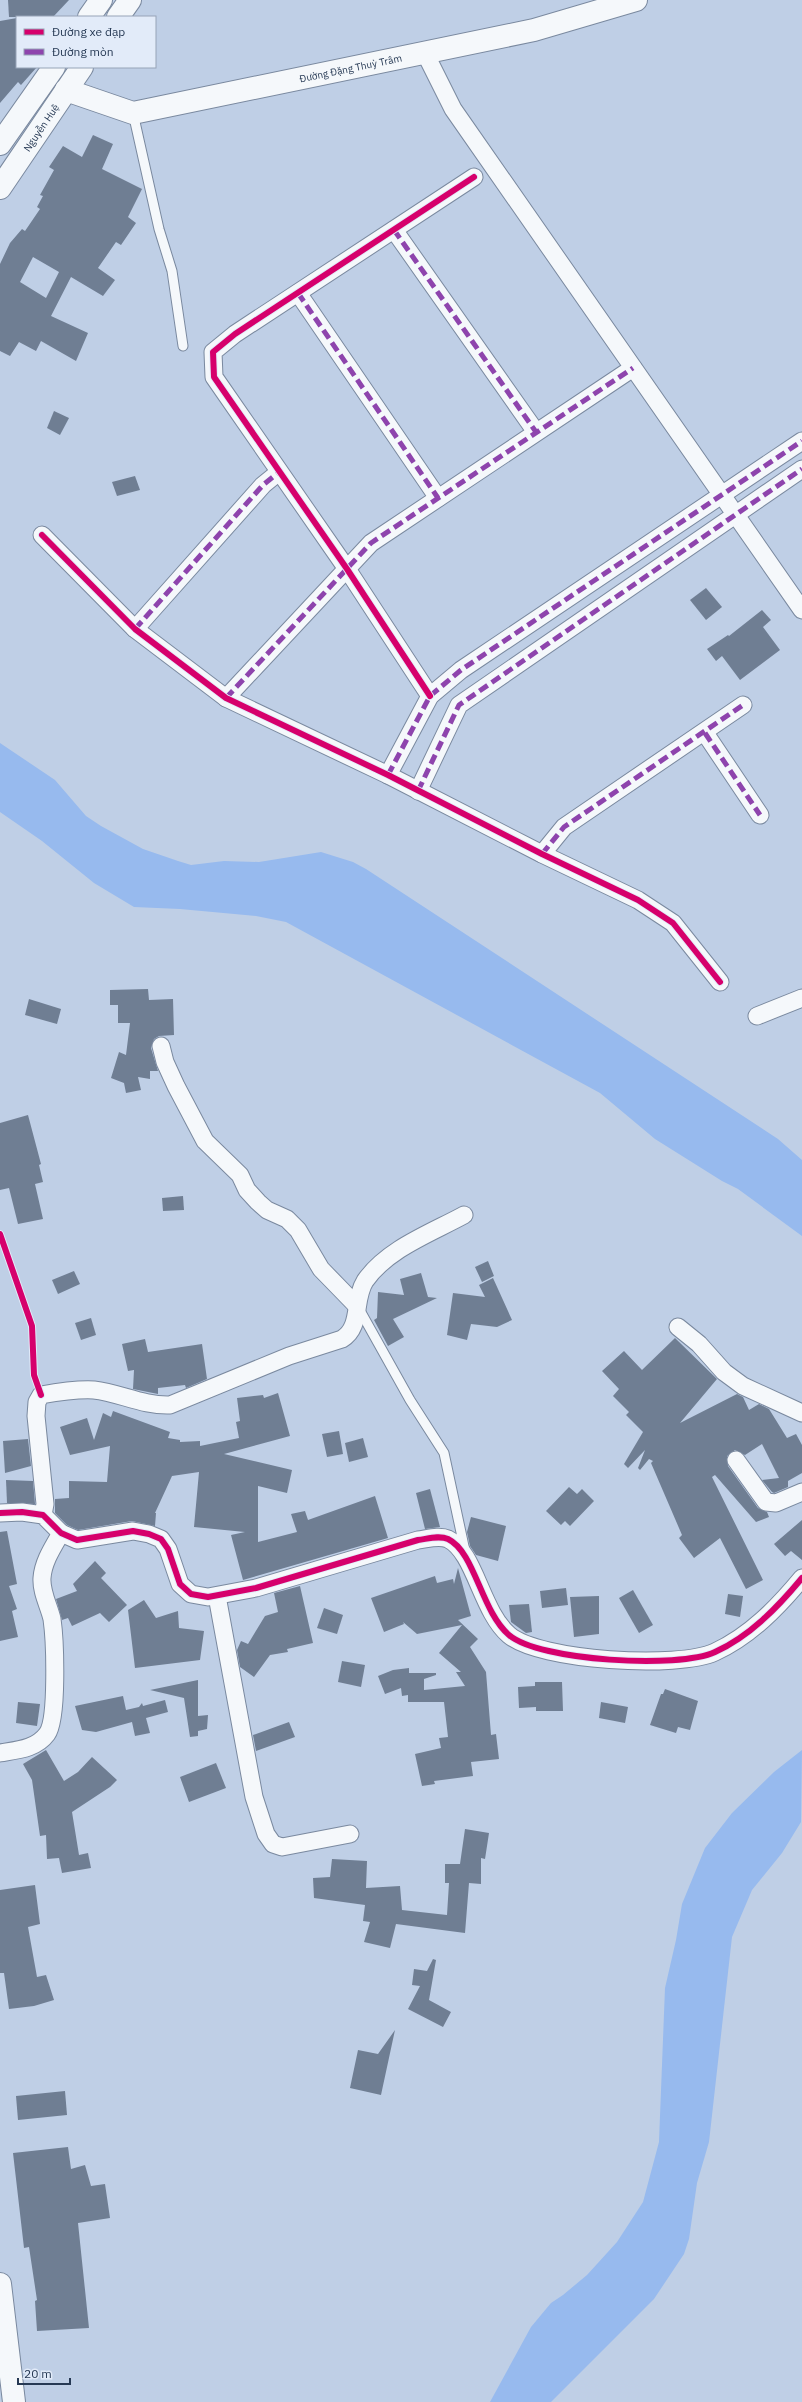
<svg xmlns="http://www.w3.org/2000/svg" width="802" height="2402" font-family="'IBM Plex Sans',sans-serif">
<style>
.water{fill:#97baee}
.building{fill:#6f7e93;fill-rule:evenodd}
.lines{fill:none;stroke-linecap:round;stroke-linejoin:round}
.lane-casing{stroke:#7a899f;stroke-width:11}
.street-casing{stroke:#7a899f;stroke-width:19}
.secondary-casing{stroke:#7a899f;stroke-width:24}
.highway-casing{stroke:#7a899f;stroke-width:24}
.lane{stroke:#f5f8fb;stroke-width:9}
.street{stroke:#f5f8fb;stroke-width:17}
.secondary{stroke:#f5f8fb;stroke-width:22}
.highway{stroke:#f5f8fb;stroke-width:22}
.quiet{stroke:#8e44ad;stroke-width:5;stroke-dasharray:10 5;stroke-linecap:butt}
.cycleway-casing{stroke:#e2ebf9;stroke-width:8}
.cycleway{stroke:#d6006c;stroke-width:6}
.labels{text-anchor:middle;stroke-width:4;stroke-linejoin:round;paint-order:stroke}
.street-label{font-size:10px;fill:#263954;stroke:#e2ebf9}
</style>
<rect width="100%" height="100%" fill="#bfcfe6"/>
<!-- water -->
<g class="water">
<polygon points="0,743 55,780 86,816 101,826 143,849 178,861 191,865 224,861 259,862 321,852 353,862 366,869 778,1139 802,1160 802,1236 738,1189 722,1181 655,1139 600,1093 286,922 256,916 180,909 134,907 94,883 42,841 0,812"/>
<polygon points="802,1750 801,1822 782,1853 752,1890 732,1937 709,2142 697,2183 689,2239 684,2254 654,2299 551,2402 490,2402 531,2327 551,2303 563,2295 587,2275 617,2242 643,2202 659,2142 665,1988 676,1940 682,1904 705,1848 732,1813 774,1772"/>
</g>
<!-- building -->
<g class="building">
<polygon points="8,0 69,0 53,17 9,17"/>
<polygon points="17,18 17,67 37,67 21,85 18,82 0,103 0,21"/>
<path d="M93 135 113 144 102 169 142 189 128 217 136 223 121 245 116 242 98 268 115 280 103 296 71 277 51 316 88 333 76 361 41 341 36 351 19 342 10 356 0 351V264L10 243 22 229 25 231 40 209 37 207 43 196 40 195 54 170 49 167 63 146 82 157ZM33 257 59 272 46 298 20 282Z"/>
<polygon points="54,411 69,418 60,435 47,428"/>
<polygon points="135,476 140,490 117,496 112,482"/>
<polygon points="706,588 722,607 706,620 690,600"/>
<polygon points="762,610 771,620 763,627 780,650 740,680 722,656 716,661 707,649 728,635 729,636"/>
<polygon points="148,989 149,1000 173,999 174,1035 159,1036 154,1039 151,1048 158,1071 150,1071 150,1079 138,1077 141,1090 126,1093 124,1083 111,1078 119,1052 126,1055 130,1023 118,1023 118,1005 110,1005 110,990"/>
<polygon points="29,999 61,1009 57,1024 25,1015"/>
<polygon points="28,1115 41,1164 39,1165 43,1182 35,1184 43,1219 18,1224 9,1188 0,1190 0,1123"/>
<polygon points="183,1196 184,1210 163,1211 162,1198"/>
<polygon points="488,1261 494,1276 482,1282 475,1267"/>
<polygon points="74,1271 80,1284 58,1294 52,1280"/>
<polygon points="421,1273 428,1297 437,1298 393,1319 404,1337 388,1346 374,1320 377,1318 378,1292 404,1295 400,1279"/>
<polygon points="493,1278 512,1320 497,1327 471,1324 467,1340 447,1335 453,1293 485,1297 479,1285"/>
<polygon points="91,1318 96,1335 81,1340 75,1323"/>
<polygon points="675,1338 717,1379 680,1423 737,1394 743,1397 749,1410 759,1404 769,1409 787,1438 796,1434 802,1445 802,1473 788,1481 788,1487 774,1493 772,1492 762,1480 779,1478 762,1444 745,1455 735,1450 727,1456 728,1466 758,1508 767,1512 769,1517 756,1522 715,1475 712,1477 763,1580 746,1589 720,1538 694,1558 679,1538 682,1535 651,1463 653,1461 649,1459 640,1470 638,1468 645,1450 628,1468 624,1464 643,1432 626,1415 629,1412 613,1396 619,1389 602,1371 624,1351 642,1370"/>
<polygon points="145,1339 148,1352 202,1344 207,1379 186,1388 185,1385 158,1388 158,1394 133,1389 134,1370 128,1371 122,1344"/>
<polygon points="278,1393 290,1436 224,1454 292,1470 287,1493 258,1486 258,1542 297,1532 291,1514 305,1511 308,1520 375,1496 388,1538 243,1580 231,1535 245,1532 194,1527 199,1472 172,1476 155,1513 156,1513 155,1526 132,1521 78,1530 67,1525 55,1513 55,1499 69,1498 69,1481 107,1482 110,1446 70,1455 60,1427 87,1418 94,1440 103,1413 111,1417 113,1411 170,1432 168,1438 180,1440 180,1442 200,1441 200,1446 239,1438 236,1422 240,1421 237,1398 263,1395 264,1398"/>
<polygon points="339,1431 343,1454 327,1457 322,1434"/>
<polygon points="363,1438 368,1457 349,1462 345,1443"/>
<polygon points="28,1439 31,1466 5,1473 3,1441"/>
<polygon points="6,1480 33,1481 35,1504 7,1503"/>
<polygon points="569,1487 577,1494 582,1489 594,1501 570,1526 565,1521 561,1525 546,1511"/>
<polygon points="430,1489 440,1527 425,1529 416,1493"/>
<polygon points="471,1517 506,1526 498,1561 476,1555 470,1546 467,1532"/>
<polygon points="802,1520 802,1560 791,1551 785,1556 774,1544"/>
<polygon points="7,1531 17,1584 9,1586 17,1609 12,1611 18,1637 0,1641 0,1532"/>
<polygon points="95,1561 106,1573 101,1578 127,1605 109,1622 100,1613 72,1626 68,1618 62,1620 56,1599 77,1591 73,1584"/>
<polygon points="458,1568 471,1616 458,1620 478,1639 470,1647 486,1672 491,1735 496,1734 499,1759 471,1762 473,1776 434,1781 435,1784 422,1786 415,1754 441,1748 439,1738 448,1737 444,1702 408,1702 408,1695 402,1696 401,1688 385,1694 378,1676 393,1670 409,1668 409,1673 436,1673 436,1675 424,1679 424,1690 465,1686 456,1672 461,1672 439,1653 462,1625 417,1634 403,1622 404,1624 384,1632 371,1598 435,1576 437,1583 453,1579 454,1584"/>
<polygon points="300,1586 313,1643 287,1649 288,1652 270,1655 254,1677 240,1667 237,1650 241,1641 248,1644 265,1616 278,1612 274,1593"/>
<polygon points="566,1588 568,1605 542,1608 540,1591"/>
<polygon points="633,1590 653,1625 639,1633 619,1598"/>
<polygon points="728,1594 743,1596 740,1617 725,1614"/>
<polygon points="599,1596 599,1634 574,1637 570,1597"/>
<polygon points="144,1600 156,1618 178,1611 179,1628 204,1631 200,1660 135,1668 128,1610"/>
<polygon points="529,1604 532,1632 526,1633 511,1622 509,1605"/>
<polygon points="324,1608 343,1615 337,1634 317,1628"/>
<polygon points="342,1661 365,1665 361,1687 338,1682"/>
<polygon points="198,1680 198,1716 208,1715 207,1729 198,1731 198,1736 190,1737 184,1698 150,1690"/>
<polygon points="535,1682 562,1682 563,1711 536,1711 536,1707 519,1708 518,1687 535,1686"/>
<polygon points="665,1689 698,1701 690,1730 678,1727 676,1733 650,1725 661,1694 663,1694"/>
<polygon points="123,1696 126,1710 139,1707 142,1703 143,1706 165,1700 168,1712 146,1718 150,1733 135,1736 132,1722 96,1732 82,1730 75,1706"/>
<polygon points="18,1702 40,1704 37,1726 16,1723"/>
<polygon points="601,1702 628,1707 625,1723 599,1718"/>
<polygon points="289,1722 295,1737 256,1751 253,1735"/>
<polygon points="46,1750 64,1781 78,1772 92,1757 117,1780 110,1787 72,1812 79,1855 88,1853 91,1868 62,1873 59,1858 47,1859 46,1835 40,1836 32,1780 23,1764"/>
<polygon points="216,1763 226,1788 189,1802 180,1777"/>
<polygon points="465,1829 489,1833 485,1859 481,1858 481,1884 469,1883 465,1933 396,1924 390,1948 364,1942 370,1922 363,1921 365,1905 314,1898 313,1878 330,1877 332,1859 367,1861 366,1888 400,1886 402,1910 447,1915 449,1883 445,1883 445,1864 460,1864"/>
<polygon points="35,1885 40,1924 28,1927 37,1977 46,1975 54,2000 34,2006 9,2009 4,1973 0,1973 0,1890"/>
<polygon points="433,1959 436,1960 429,2000 451,2012 443,2027 408,2009 420,1986 412,1985 414,1969 427,1971"/>
<polygon points="395,2030 381,2095 350,2088 358,2050 378,2054"/>
<polygon points="65,2091 67,2115 18,2120 16,2096"/>
<polygon points="68,2147 71,2169 85,2165 91,2186 105,2184 110,2218 78,2223 89,2328 37,2331 35,2301 37,2300 29,2247 24,2248 13,2153"/>
</g>
<g class="lines">
<!-- lane casing -->
<g class="lane-casing">
<g id="lane">
<polyline points="133,113 159,229 172,271 183,346"/>
<polyline points="358,1307 410,1400 444,1453 465,1551"/>
</g>
</g>
<!-- street casing -->
<g class="street-casing">
<g id="street">
<polyline points="425,53 453,109 802,610"/>
<polyline points="394,230 536,432"/>
<polyline points="298,293 438,498"/>
<polyline points="42,535 135,629 226,698 388,775 542,854 638,900 673,923 720,982"/>
<polyline points="135,629 263,485 279,472"/>
<polyline points="430,696 347,569 214,377 213,352 235,334 474,177"/>
<polyline points="226,698 371,543 633,368"/>
<polyline points="705,733 760,815"/>
<polyline points="388,775 430,696 461,670 802,441"/>
<polyline points="418,791 459,705 802,469"/>
<polyline points="542,854 564,827 743,705"/>
<polyline points="757,1016 802,998"/>
<polyline points="161,1046 165,1062 176,1086 205,1141 240,1175 247,1190 258,1202 267,1210 287,1219 298,1230 321,1269 356,1305"/>
<polyline points="678,1327 699,1344 724,1372 743,1386 802,1413"/>
<polyline points="736,1460 766,1502 776,1503 802,1492"/>
<path d="M0 1513 22 1512 43 1515 61 1533 77 1540 133 1531 149 1534 161 1539 168 1549 180 1584 191 1594 208 1597 256 1588 418 1540C427 1539 439 1535 448 1539 475 1552 481 1611 509 1635 539 1661 679 1669 715 1652 750 1636 778 1607 802 1578"/>
<path d="M43 1515 45 1504 36 1416 37 1402 41 1395C58 1392 77 1389 94 1390 120 1393 143 1406 170 1405L289 1356 342 1339C362 1327 353 1300 365 1281 387 1249 431 1233 464 1215"/>
<polyline points="217,1596 254,1797 266,1834 273,1844 282,1847 350,1834"/>
<path d="M0 1753C17 1750 36 1749 47 1734 58 1719 55 1640 52 1619 49 1606 41 1592 42 1578 43 1562 53 1547 61 1533"/>
</g>
</g>
<!-- secondary casing -->
<g class="secondary-casing">
<g id="secondary">
<path id="s1" d="M66 90 133 113 534 30 636 0"/>
<polyline points="0,2284 14,2402"/>
</g>
</g>
<!-- highway casing -->
<g class="highway-casing">
<g id="highway">
<polyline points="89,17 101,0"/>
<polyline points="118,17 130,0"/>
<polyline points="0,144 54,67"/>
<path id="s2" d="M0 188 82 67"/>
</g>
</g>
<!-- lane -->
<use href="#lane" class="lane"/>
<!-- street -->
<use href="#street" class="street"/>
<!-- secondary -->
<use href="#secondary" class="secondary"/>
<!-- highway -->
<use href="#highway" class="highway"/>
<!-- quiet -->
<g class="quiet">
<polyline points="394,230 536,432"/>
<polyline points="298,293 438,498"/>
<polyline points="135,629 263,485 279,472"/>
<polyline points="226,698 371,543 633,368"/>
<polyline points="705,733 760,815"/>
<polyline points="388,775 430,696 461,670 802,441"/>
<polyline points="418,791 459,705 802,469"/>
<polyline points="542,854 564,827 743,705"/>
</g>
<!-- cycleway casing -->
<g class="cycleway-casing">
<g id="cycleway">
<polyline points="42,535 135,629 226,698 388,775 542,854 638,900 673,923 720,982"/>
<polyline points="430,696 347,569 214,377 213,352 235,334 474,177"/>
<polyline points="0,1234 32,1326 34,1375 41,1395"/>
<path d="M0 1513 22 1512 43 1515 61 1533 77 1540 133 1531 149 1534 161 1539 168 1549 180 1584 191 1594 208 1597 256 1588 418 1540C427 1539 439 1535 448 1539 475 1552 481 1611 509 1635 539 1661 679 1669 715 1652 750 1636 778 1607 802 1578"/>
</g>
</g>
<!-- cycleway -->
<use href="#cycleway" class="cycleway"/>
</g>
<g class="labels">
<!-- street labels -->
<g class="street-label">
<text dy="4" stroke="none"><textPath href="#s1" startOffset="293">Đường Đặng Thuỳ Trâm</textPath></text>
<text dy="4" stroke="none"><textPath href="#s2" startOffset="73">Nguyễn Huệ</textPath></text>
</g>
</g>
<!-- legend -->
<rect x="16" y="16" width="140" height="52" fill="#e2ebf9" stroke="#97a4b7"/>
<rect x="24" y="29" width="20" height="6" fill="#d6006c" stroke="#97a4b7"/>
<text x="52" y="36" font-size="12" fill="#263954">Đường xe đạp</text>
<rect x="24" y="49" width="20" height="6" fill="#8e44ad" stroke="#97a4b7"/>
<text x="52" y="56" font-size="12" fill="#263954">Đường mòn</text>
<!-- scale -->
<path d="M18 2378v6h52v-6" fill="none" stroke="#263954" stroke-width="2"/>
<text x="24" y="2378" font-size="12" fill="#263954" stroke="#e2ebf9" stroke-width="3" paint-order="stroke">20 m</text>
</svg>
